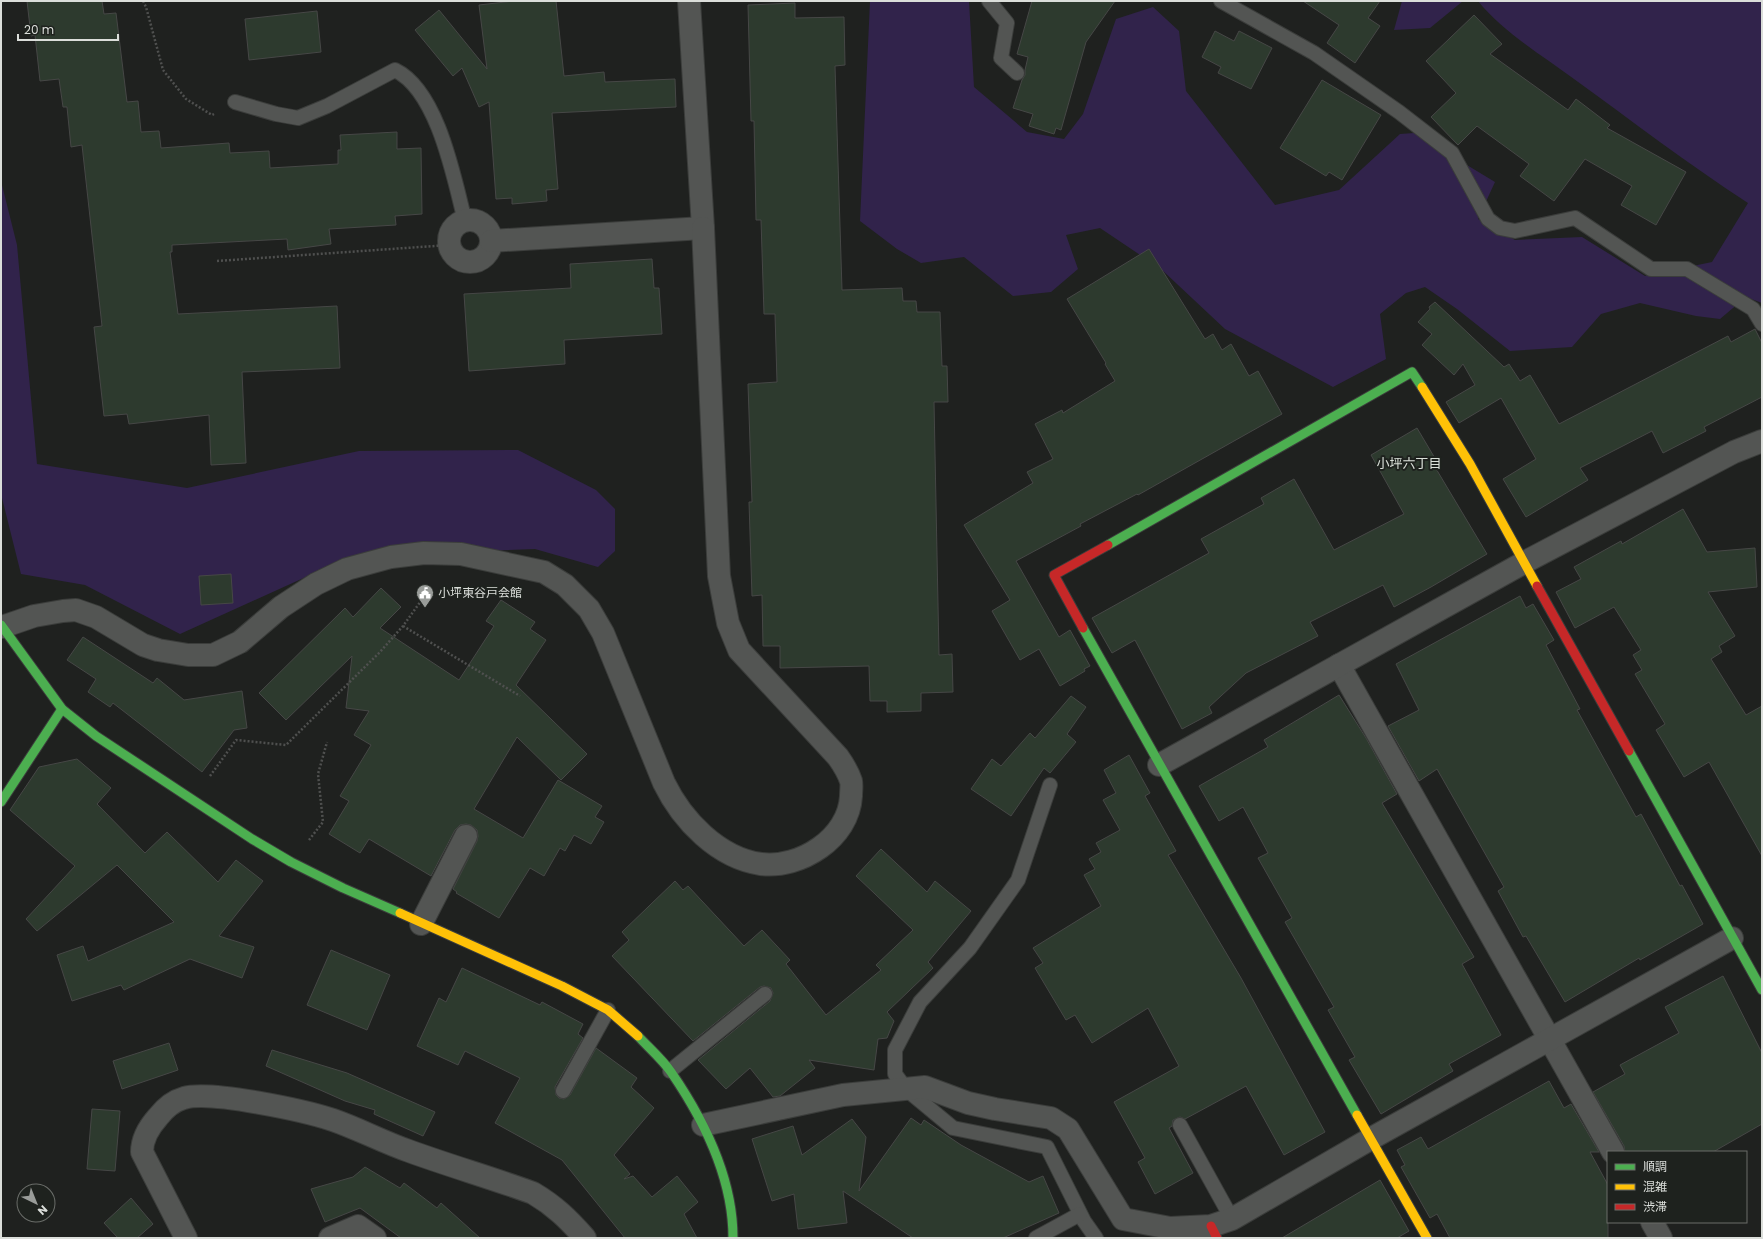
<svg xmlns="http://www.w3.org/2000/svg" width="1763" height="1239" font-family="Poppins,'Noto Sans JP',sans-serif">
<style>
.green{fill:#31234b}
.building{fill:#2d3a2e;stroke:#464746}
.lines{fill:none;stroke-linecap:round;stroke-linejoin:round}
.lane-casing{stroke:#3b3d3b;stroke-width:16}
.street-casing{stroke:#3b3d3b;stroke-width:24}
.fast-casing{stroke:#3b3d3b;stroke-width:11}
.slow-casing{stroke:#3b3d3b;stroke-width:11}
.jam-casing{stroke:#3b3d3b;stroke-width:11}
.path{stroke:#4f504f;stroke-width:2.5;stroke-dasharray:2 2;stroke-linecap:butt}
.lane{stroke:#535553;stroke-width:14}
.street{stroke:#535553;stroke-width:22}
.fast{stroke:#4caf50;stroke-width:9}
.slow{stroke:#ffc107;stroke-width:9}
.jam{stroke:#c62828;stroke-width:9}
.labels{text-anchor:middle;stroke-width:4;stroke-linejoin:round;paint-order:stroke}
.poi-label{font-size:12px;fill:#dbdeda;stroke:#1e221e;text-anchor:start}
.neighbourhood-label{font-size:13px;fill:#dae0d9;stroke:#1e221e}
</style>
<rect width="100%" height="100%" fill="#1f211f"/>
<!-- green -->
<g class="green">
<path d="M870 1H969L974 87 1027 132 1064 139 1083 114 1116 19 1153 7 1179 31 1186 91 1275 205 1339 190 1400 134 1414 133 1495 182 1478 219 1515 240 1582 237 1645 276 1712 262 1748 203C1688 164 1632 121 1574 79 1542 55 1504 33 1478 1H1762V303L1746 297 1720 319 1696 316 1640 303 1601 314 1572 347 1510 351 1457 309 1425 287 1406 293 1380 314 1386 359 1333 387 1225 329 1161 269 1100 228 1066 235 1078 269 1051 292 1013 296 964 257 921 263 897 249 860 221Z"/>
<polygon points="1402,1 1463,1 1430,28 1394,30"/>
<polygon points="1,181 17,245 37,464 187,488 359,451 518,450 596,490 615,509 615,551 598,567 535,549 352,556 180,634 85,585 21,574 1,494"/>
</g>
<!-- building -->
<g class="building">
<polygon points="27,1 102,1 104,14 116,13 127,102 138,101 141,132 159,131 161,148 229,143 230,153 269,151 270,168 338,164 338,150 341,150 340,135 397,132 397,149 421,148 422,214 395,216 396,225 329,229 331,244 288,250 287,239 172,245 172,252 170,252 178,314 337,306 340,368 242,372 246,463 211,465 209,415 129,424 127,414 104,416 94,327 102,326 82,145 71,147 67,107 63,107 59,79 40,81 35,35 31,36"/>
<polygon points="514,1 556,1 564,76 604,72 605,82 675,79 676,107 552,113 558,189 546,190 547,201 512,204 512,198 496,199 489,102 479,107 462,68 453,76 415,30 439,10 487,69 479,5"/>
<polygon points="1032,1 1115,1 1086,42 1061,130 1056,128 1054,134 1029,126 1033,114 1013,108 1022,80 1025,75 1025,70 1028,57 1017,54"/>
<polygon points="1303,1 1380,1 1368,18 1380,26 1355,63 1327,43 1339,25"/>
<polygon points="795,3 795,18 844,17 845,65 835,66 842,290 902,288 903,301 916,301 917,312 940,312 942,366 947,366 948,402 934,402 939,655 952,654 953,692 921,693 921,711 887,712 887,701 870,701 869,666 780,668 780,646 763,646 762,595 752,596 749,502 752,502 748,384 777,382 775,314 764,314 761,220 756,220 754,121 751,121 748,5"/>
<polygon points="317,11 321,52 249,60 245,19"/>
<polygon points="1474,15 1502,44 1490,54 1568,110 1576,99 1610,125 1607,128 1686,172 1656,225 1621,205 1632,186 1585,159 1554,201 1520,176 1529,164 1477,126 1458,145 1431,117 1456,93 1426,61"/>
<polygon points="1215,31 1234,41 1239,31 1272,48 1251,89 1218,73 1221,67 1202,57"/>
<polygon points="1322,80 1381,115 1342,180 1329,172 1326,176 1280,148"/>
<polygon points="1149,249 1205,339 1213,334 1222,350 1231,344 1249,376 1258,371 1282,414 1138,495 1137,494 1080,524 1081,526 1016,561 1059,637 1070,630 1090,666 1084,669 1085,671 1060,686 1039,649 1020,660 992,611 1010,600 964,525 1033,483 1027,472 1053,459 1035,424 1062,410 1063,413 1115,381 1105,364 1106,363 1067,299"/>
<polygon points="652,259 654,288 659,288 662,334 564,340 565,364 469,371 464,294 571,288 570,264"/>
<polygon points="1435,302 1504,367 1509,364 1520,381 1530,375 1559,424 1728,336 1731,342 1755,329 1762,343 1762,397 1704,427 1706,431 1663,453 1652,431 1580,468 1588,480 1526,517 1503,479 1536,459 1501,398 1459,423 1446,402 1475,385 1463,364 1454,375 1422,345 1432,334 1418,322 1430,309 1429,307"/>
<polygon points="1417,428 1436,460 1432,462 1487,554 1431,587 1394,607 1383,585 1310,622 1318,636 1246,673 1209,707 1212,713 1182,729 1135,640 1112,653 1092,618 1209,553 1201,539 1264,504 1261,498 1294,479 1334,550 1404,514 1371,455"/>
<polygon points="1683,509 1707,552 1755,548 1757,587 1708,592 1735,636 1719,646 1722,652 1711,659 1746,715 1762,706 1762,856 1709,762 1684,777 1656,730 1665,724 1635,674 1642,670 1633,655 1641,650 1614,607 1575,628 1556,592 1581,579 1574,567 1621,541 1622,544"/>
<polygon points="231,574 233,603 201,605 199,576"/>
<polygon points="381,588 401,607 380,628 459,680 494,626 486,621 501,600 535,622 530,629 546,640 516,685 587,754 561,780 517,737 474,809 523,838 558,780 602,806 595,817 604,822 591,844 574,835 565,851 560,848 544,876 530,868 499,918 456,893 457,892 453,889 477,841 478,836 477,830 471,825 466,824 460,825 455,830 431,876 369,839 360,853 329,834 349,801 340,796 371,745 354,735 369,711 346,708 352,656 286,720 259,693 345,608 353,617"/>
<polygon points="1520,596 1526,608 1533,604 1554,640 1546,645 1580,709 1577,710 1636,817 1641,814 1680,886 1682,885 1703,924 1640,960 1639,958 1565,1002 1526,936 1523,937 1498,891 1504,887 1437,769 1419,781 1388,726 1419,710 1396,664"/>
<polygon points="83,637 153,683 157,678 184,700 242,691 247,728 234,730 202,772 113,703 110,707 88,692 96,679 67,660"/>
<polygon points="1339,695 1366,738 1397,794 1382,803 1474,957 1462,964 1501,1035 1449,1064 1453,1071 1381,1114 1349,1060 1355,1057 1328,1010 1334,1007 1285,922 1292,918 1258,858 1268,853 1243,807 1219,821 1199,786 1268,747 1264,740"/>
<polygon points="1071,696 1086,707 1067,734 1076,742 1050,773 1044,768 1011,816 971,789 992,759 1001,766 1030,733 1035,738"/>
<polygon points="1129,755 1150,793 1145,796 1176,851 1168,855 1241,978 1325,1132 1284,1155 1246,1086 1185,1119 1180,1117 1173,1120 1172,1126 1169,1128 1193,1173 1155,1194 1138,1162 1145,1158 1114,1102 1179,1066 1148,1008 1092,1043 1075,1015 1066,1020 1035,968 1043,963 1033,948 1101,906 1084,875 1095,869 1089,859 1101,852 1096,843 1120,830 1103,800 1116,793 1104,770"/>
<polygon points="77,759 111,788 97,804 145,853 167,832 218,882 236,860 263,881 219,936 254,947 242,978 190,959 124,990 121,985 72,1001 57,955 83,946 88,961 174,922 117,865 37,931 26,919 75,866 10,810 39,767"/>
<polygon points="881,849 927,892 935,881 971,911 928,962 933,968 887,1012 894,1021 887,1038 878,1039 874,1070 809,1060 815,1068 780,1096 773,1097 750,1068 726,1089 698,1060 770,1001 773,993 771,988 764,986 760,987 693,1041 612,956 629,940 622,932 675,881 683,890 688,886 744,946 762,930 790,960 786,964 826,1015 881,970 876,965 913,930 856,876"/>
<polygon points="331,950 390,975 367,1030 307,1005"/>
<polygon points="462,968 540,1005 542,1002 583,1024 578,1034 583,1038 555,1087 556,1095 559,1098 564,1099 570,1095 596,1048 637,1078 631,1087 654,1108 614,1155 630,1174 624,1179 633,1176 652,1197 677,1176 698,1202 684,1214 697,1238 625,1238 562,1160 495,1123 520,1078 465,1051 458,1065 417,1046 439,998 446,1002"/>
<polygon points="1723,976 1762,1053 1762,1124 1713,1152 1625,1152 1624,1146 1593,1092 1625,1074 1620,1065 1679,1033 1665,1007"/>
<polygon points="169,1043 178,1070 122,1089 113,1061"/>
<polygon points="272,1050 347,1073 435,1112 423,1136 374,1114 375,1110 345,1101 266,1066"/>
<polygon points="1549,1081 1564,1108 1571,1104 1599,1152 1590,1152 1608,1185 1608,1238 1450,1238 1437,1214 1430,1218 1401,1167 1405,1165 1397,1150 1421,1137 1428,1149"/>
<polygon points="92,1109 120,1111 115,1171 87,1169"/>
<polygon points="911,1118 921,1125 924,1120 961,1145 1029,1182 1043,1176 1059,1213 1003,1238 913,1238 843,1191 847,1223 798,1229 794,1194 772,1201 752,1139 793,1126 802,1155 852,1119 866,1137 859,1191"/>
<polygon points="365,1167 400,1188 404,1183 437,1208 441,1203 480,1238 401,1238 360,1208 325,1222 311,1189 353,1177"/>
<polygon points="1380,1180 1409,1231 1397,1238 1282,1238"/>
<polygon points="131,1198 153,1224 137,1238 118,1238 104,1223"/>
</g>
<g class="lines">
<!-- lane casing -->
<g class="lane-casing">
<g id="lane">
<polyline points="989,1 1007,23 1001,58 1017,73"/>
<polyline points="1221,1 1314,53 1399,112 1452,153 1488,219 1500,228 1515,231 1575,218 1651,269 1687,269 1753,309 1762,324"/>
<path d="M235 102 276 114 298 118 327 106 395 70C438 91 454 178 465 221"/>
<polyline points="1050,785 1018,880 970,948 920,1002 895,1050 895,1074 906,1089 953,1128 1047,1147 1084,1221 1096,1238"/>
<polyline points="670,1071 765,994"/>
<polyline points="563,1091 608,1010"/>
<polyline points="1180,1125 1232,1219"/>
<polyline points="1036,1238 1080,1214"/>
</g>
</g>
<!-- street casing -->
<g class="street-casing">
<g id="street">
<circle cx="470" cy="241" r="21"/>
<polyline points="491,241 703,228 689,1"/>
<path d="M2 627 34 616 63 611 76 610 96 617 143 645 158 650 188 655H213L240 642 281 607 316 584 347 569 391 557 424 553 461 554 544 572 565 585 589 609 603 633 664 783C682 820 718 858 761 864 800 869 849 838 851 796 851 791 852 785 851 781 848 772 843 764 838 757L739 650 728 623 719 576 703 228"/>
<polyline points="1339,665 1613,1152"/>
<polyline points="1159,765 1525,562 1734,452 1762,441"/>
<polyline points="421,924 466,836"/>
<polyline points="703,1125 843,1095 925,1087 968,1103 995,1109 1051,1118 1068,1129 1123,1219 1170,1228 1211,1226 1232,1219 1372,1138 1732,938"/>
<polyline points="1652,1222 1661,1238"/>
<path d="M186 1238 142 1152C142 1138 149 1127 158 1117 165 1108 173 1101 184 1098 210 1090 306 1111 333 1120 359 1129 383 1142 409 1151 450 1166 492 1178 533 1193 555 1206 568 1219 585 1238"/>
<polyline points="330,1238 358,1226 375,1238"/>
</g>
</g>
<!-- fast casing -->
<g class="fast-casing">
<g id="fast">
<polyline points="1108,545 1412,372 1422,387"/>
<polyline points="1,625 62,709 96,736 252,839 291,862 343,888 400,913"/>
<polyline points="1083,628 1357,1115"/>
<polyline points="1629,751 1762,990"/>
<polyline points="1,802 62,709"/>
<path d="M638 1036C649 1048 662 1059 671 1072 704 1120 733 1179 733 1238"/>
</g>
</g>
<!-- slow casing -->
<g class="slow-casing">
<g id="slow">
<polyline points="1422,387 1470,464 1537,586"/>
<polyline points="400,913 562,986 608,1010 638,1036"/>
<polyline points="1357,1115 1427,1238"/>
</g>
</g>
<!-- jam casing -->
<g class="jam-casing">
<g id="jam">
<polyline points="1537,586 1629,751"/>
<polyline points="1083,628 1054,575 1108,545"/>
<polyline points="1211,1226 1217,1238"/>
</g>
</g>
<!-- path -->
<g class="path">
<polyline points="143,1 146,7 163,70 186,99 212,115 214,114"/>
<polyline points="217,261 449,245"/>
<polyline points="403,626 520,696"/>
<polyline points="210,776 236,740 286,745 380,652 403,626 431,587"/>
<polyline points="309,840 323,822 318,774 327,742"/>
</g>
<!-- lane -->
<use href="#lane" class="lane"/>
<!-- street -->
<use href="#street" class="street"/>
<!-- fast -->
<use href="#fast" class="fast"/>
<!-- slow -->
<use href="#slow" class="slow"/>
<!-- jam -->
<use href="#jam" class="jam"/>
</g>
<!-- icons -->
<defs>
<g id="civic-pin" transform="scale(0.9)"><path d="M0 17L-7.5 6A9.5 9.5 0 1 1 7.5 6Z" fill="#999c99" stroke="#1e221e"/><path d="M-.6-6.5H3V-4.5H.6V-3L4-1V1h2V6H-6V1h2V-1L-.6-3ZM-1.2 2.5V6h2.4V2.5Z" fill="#fff"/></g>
</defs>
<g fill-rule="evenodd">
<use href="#civic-pin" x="425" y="593"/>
</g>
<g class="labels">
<!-- poi labels -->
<g class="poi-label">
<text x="438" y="597">小坪東谷戸会館</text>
</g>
<!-- neighbourhood labels -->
<g class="neighbourhood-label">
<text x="1409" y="468">小坪六丁目</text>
</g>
</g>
<!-- border -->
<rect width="1763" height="1239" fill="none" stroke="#dbdeda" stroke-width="4"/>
<!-- legend -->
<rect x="1607" y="1151" width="140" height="72" fill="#1e221e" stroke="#6a6d69"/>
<rect x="1615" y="1164" width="20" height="6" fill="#4caf50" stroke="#6a6d69"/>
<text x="1643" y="1171" font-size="12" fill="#dbdeda">順調</text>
<rect x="1615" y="1184" width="20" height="6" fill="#ffc107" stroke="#6a6d69"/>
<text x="1643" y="1191" font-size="12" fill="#dbdeda">混雑</text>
<rect x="1615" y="1204" width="20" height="6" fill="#c62828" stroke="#6a6d69"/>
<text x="1643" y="1211" font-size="12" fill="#dbdeda">渋滞</text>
<!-- north arrow -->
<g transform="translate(36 1203) rotate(137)"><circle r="19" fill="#1e221e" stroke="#6a6d69"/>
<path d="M0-3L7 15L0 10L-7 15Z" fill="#999c99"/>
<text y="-6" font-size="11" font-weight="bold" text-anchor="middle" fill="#dbdeda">N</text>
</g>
<!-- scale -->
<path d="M18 34v6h100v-6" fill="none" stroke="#dbdeda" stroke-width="2"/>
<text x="24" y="34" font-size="12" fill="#dbdeda" stroke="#1e221e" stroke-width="3" paint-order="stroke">20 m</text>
</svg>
